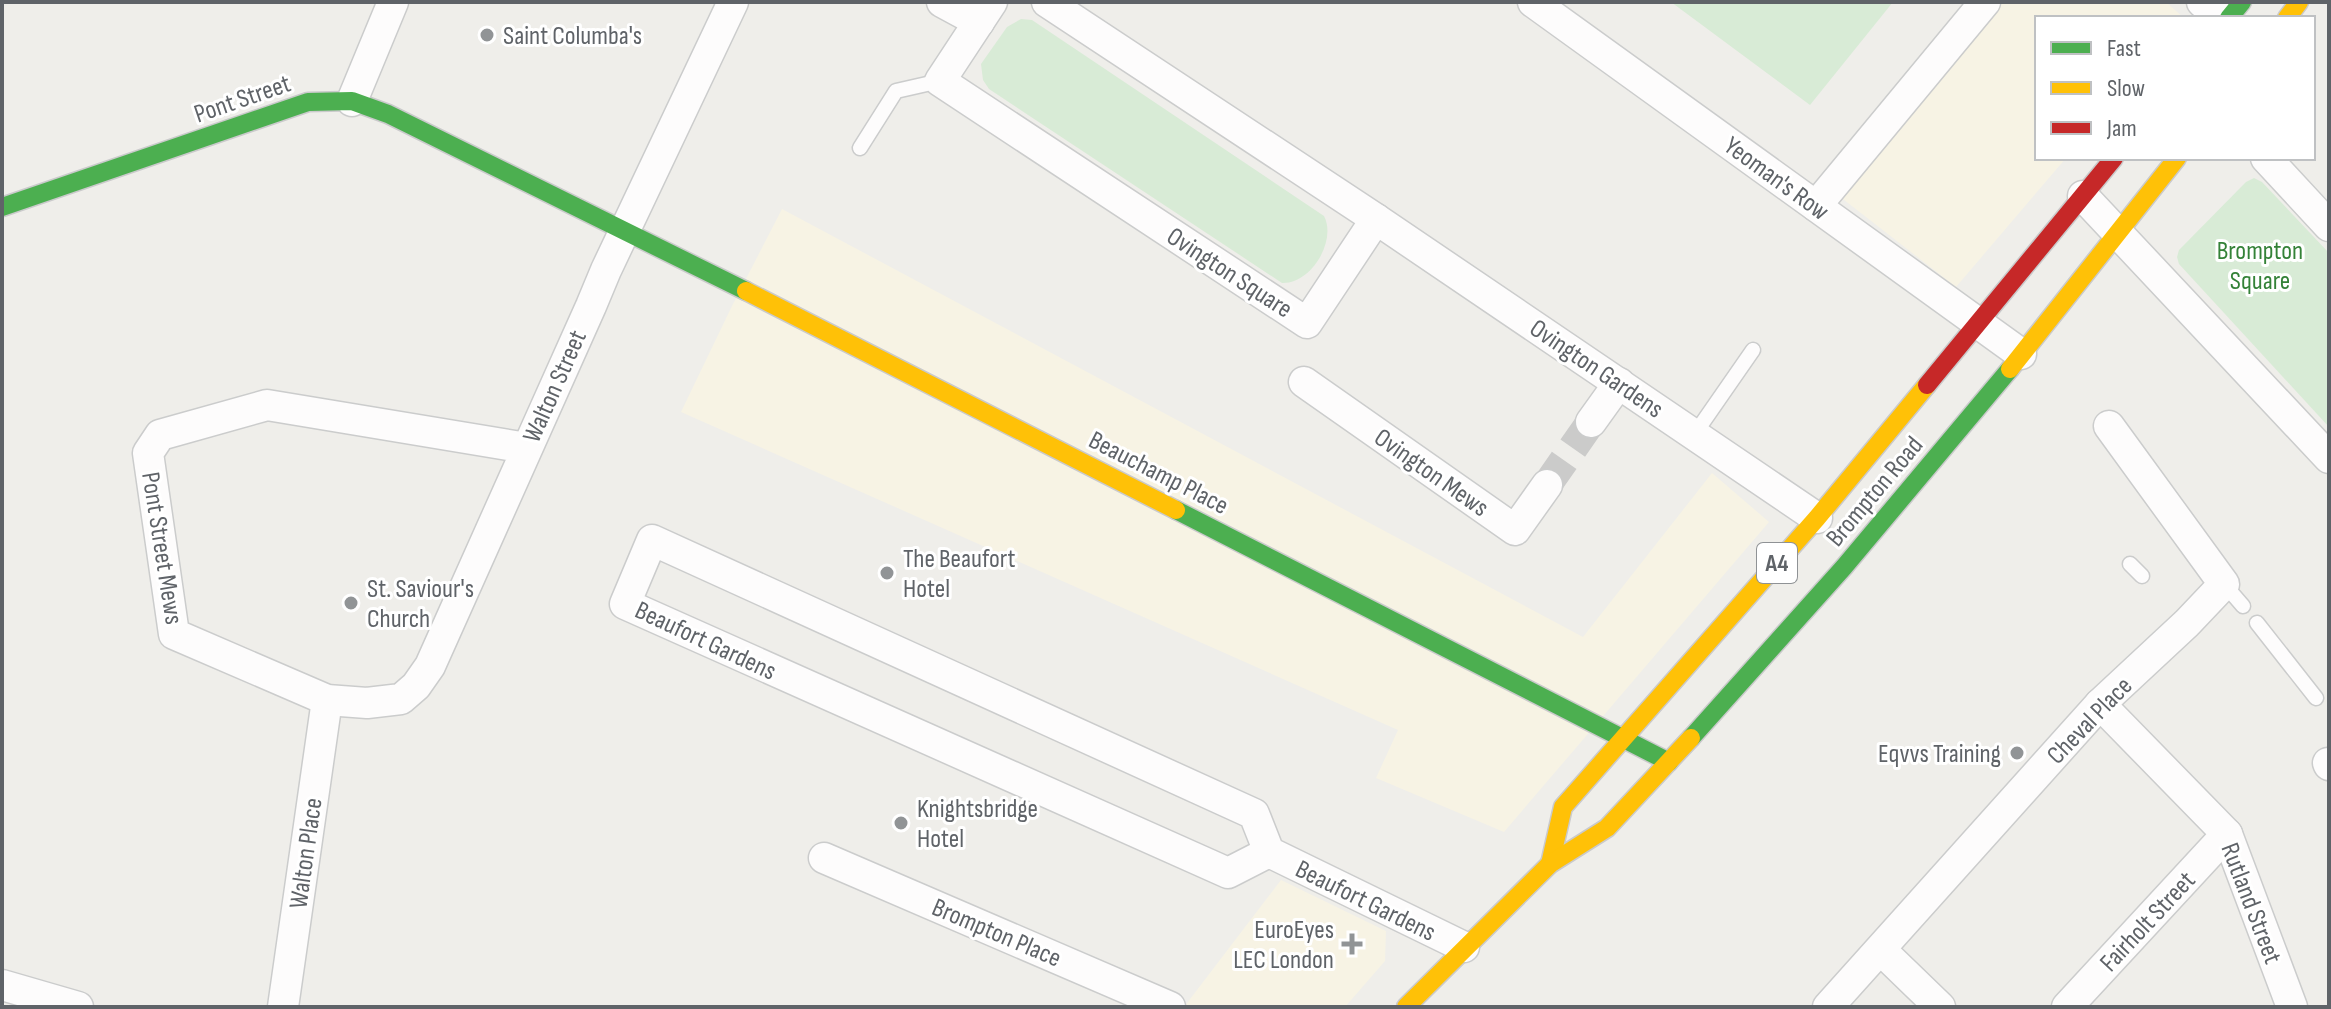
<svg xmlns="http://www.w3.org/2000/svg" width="2331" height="1009" font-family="'Sofia Sans Condensed',sans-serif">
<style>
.commercial{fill:#f7f3e4}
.green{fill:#d8ebd6}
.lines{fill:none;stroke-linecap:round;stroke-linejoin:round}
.street-tunnel{stroke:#cbcbca;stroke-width:30;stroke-dasharray:30 15;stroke-linecap:butt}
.lane-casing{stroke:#cbcccc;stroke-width:17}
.street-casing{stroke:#cbcccc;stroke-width:33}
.fast-casing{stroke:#cacacb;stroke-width:21}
.slow-casing{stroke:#cacacb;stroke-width:21}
.jam-casing{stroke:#cacacb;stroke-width:21}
.lane{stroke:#fdfcfc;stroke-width:14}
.street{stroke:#fdfcfc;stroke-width:30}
.fast{stroke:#4caf50;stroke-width:18}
.slow{stroke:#ffc107;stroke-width:18}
.jam{stroke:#c62828;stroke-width:18}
.poi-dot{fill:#919496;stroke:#fff;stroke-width:3}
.labels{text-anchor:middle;stroke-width:6;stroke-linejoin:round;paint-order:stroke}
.shield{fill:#fff;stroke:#8f9295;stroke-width:2}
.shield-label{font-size:24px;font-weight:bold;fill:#5f6368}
.poi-label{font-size:26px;fill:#5f6368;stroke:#fff;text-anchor:start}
.street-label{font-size:26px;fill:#5f6368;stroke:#fff}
.park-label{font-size:26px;fill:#348238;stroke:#fff}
</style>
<rect width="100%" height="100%" fill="#efeeea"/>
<!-- commercial -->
<g class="commercial">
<polygon points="2003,2 2166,2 2184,18 2037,18 2037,158 2066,158 1956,287 1839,196"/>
<polygon points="782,209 1583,637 1712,473 1769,522 1504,832 1376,778 1398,730 681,412 732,306"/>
<polygon points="1281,880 1386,931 1385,961 1345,1007 1184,1007"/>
</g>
<!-- green -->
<g class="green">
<polygon points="1671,2 1893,2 1810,105"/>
<path d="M1021 19 1032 20 1324 216C1337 241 1311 284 1282 283L989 89 983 80 981 64 1007 27Z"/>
<polygon points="2254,178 2262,182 2329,253 2329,427 2179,264 2177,257 2179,250 2246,182"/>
</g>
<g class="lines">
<!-- street-tunnel -->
<polyline class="street-tunnel" points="1547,485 1591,422"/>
<!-- lane casing -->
<g class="lane-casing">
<g id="lane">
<polyline points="860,148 896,91 940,81"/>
<polyline points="1694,435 1753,350"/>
<polyline points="2130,564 2142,576"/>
<polyline points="2224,584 2243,606"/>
<polyline points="2257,623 2316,698"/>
</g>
</g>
<!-- street casing -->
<g class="street-casing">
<g id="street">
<polyline points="942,2 979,22"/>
<polyline points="992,2 940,81 1307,323 1376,219"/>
<polyline points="1047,2 1376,219 1817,518"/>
<polyline points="1533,2 2021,354"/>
<polyline points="2202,2 2221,18"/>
<polyline points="352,101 393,2"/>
<polyline points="2266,158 2329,226"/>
<polyline points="2083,196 2329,458"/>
<polyline points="1816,206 1985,2"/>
<polyline points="1304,382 1515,530 1547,485"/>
<polyline points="1591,422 1619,383"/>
<polyline points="527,448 267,405 160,435 148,453 174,634 327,700 367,703 401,699 416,686 430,666 591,306 606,270 733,2"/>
<polyline points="2100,704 2227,834 2292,1007"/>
<polyline points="2328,763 2329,765"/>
<polyline points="1269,852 1228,873 625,604 652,540 1254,814 1269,852 1464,947"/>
<polyline points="824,858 1170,1007"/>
<polyline points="1881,950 1940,1007"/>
<polyline points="2,985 78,1007"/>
<polyline points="283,1007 327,700"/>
<polyline points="1828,1007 2100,704 2187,623 2224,584 2109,426"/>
<polyline points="2067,1007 2227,834"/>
</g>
</g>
<!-- fast casing -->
<g class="fast-casing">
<g id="fast">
<polyline points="2229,18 2242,2"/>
<polyline points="2,207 308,102 352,101 388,114 746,291"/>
<polyline points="1176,510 1669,762"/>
<polyline points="1691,738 1844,567 2010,369"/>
</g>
</g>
<!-- slow casing -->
<g class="slow-casing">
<g id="slow">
<polyline points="2287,18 2299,2"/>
<polyline points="746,291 1176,510"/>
<polyline points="2010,369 2177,158"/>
<polyline points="1550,864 1563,807 1817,518 1927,385"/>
<polyline points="1406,1007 1550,864 1607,828 1691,738"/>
</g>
</g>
<!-- jam casing -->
<g class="jam-casing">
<polyline id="jam" points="1927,385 2114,158"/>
</g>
<!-- lane -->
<use href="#lane" class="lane"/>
<!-- street -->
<use href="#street" class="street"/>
<!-- fast -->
<use href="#fast" class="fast"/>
<!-- slow -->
<use href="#slow" class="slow"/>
<!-- jam -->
<use href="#jam" class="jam"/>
</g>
<!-- markers -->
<g class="poi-dot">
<circle cx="487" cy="35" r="8"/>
<circle cx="887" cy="573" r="8"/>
<circle cx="351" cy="603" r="8"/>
<circle cx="2017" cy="753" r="8"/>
<circle cx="901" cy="823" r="8"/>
<path d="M1348 932h8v8h8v8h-8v8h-8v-8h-8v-8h8z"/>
</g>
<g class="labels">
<!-- shield labels -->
<rect class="shield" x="1757" y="543" width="40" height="40" rx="6"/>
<g class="shield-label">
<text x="1777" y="571">A4</text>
</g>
<!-- poi labels -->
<g class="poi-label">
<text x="503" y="44">Saint Columba's</text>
<text x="903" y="567">The Beaufort<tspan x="903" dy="30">Hotel</tspan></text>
<text x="367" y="597">St. Saviour's<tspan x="367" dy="30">Church</tspan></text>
<text x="2001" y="762" text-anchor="end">Eqvvs Training</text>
<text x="917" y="817">Knightsbridge<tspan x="917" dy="30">Hotel</tspan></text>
<text x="1334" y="938" text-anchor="end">EuroEyes<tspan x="1334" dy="30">LEC London</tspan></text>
</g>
<!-- street labels -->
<g class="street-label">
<text transform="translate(242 98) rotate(-19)" y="9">Pont Street</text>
<text transform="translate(1777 178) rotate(36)" y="9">Yeoman's Row</text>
<text transform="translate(1230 272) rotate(33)" y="9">Ovington Square</text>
<text transform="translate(1597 368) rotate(34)" y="9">Ovington Gardens</text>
<text transform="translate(554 386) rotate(-66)" y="9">Walton Street</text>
<text transform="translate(1159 472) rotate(27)" y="9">Beauchamp Place</text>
<text transform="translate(1432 472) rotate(35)" y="9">Ovington Mews</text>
<text transform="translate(1874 491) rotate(-50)" y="9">Brompton Road</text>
<text transform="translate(163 548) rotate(81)" y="9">Pont Street Mews</text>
<text transform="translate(706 640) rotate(25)" y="9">Beaufort Gardens</text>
<text transform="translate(2089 720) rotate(-46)" y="9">Cheval Place</text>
<text transform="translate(305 853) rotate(-82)" y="9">Walton Place</text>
<text transform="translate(1366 900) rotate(26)" y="9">Beaufort Gardens</text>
<text transform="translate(2252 903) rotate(69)" y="9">Rutland Street</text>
<text transform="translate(2147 921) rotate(-47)" y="9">Fairholt Street</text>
<text transform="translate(997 932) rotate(23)" y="9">Brompton Place</text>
</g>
<!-- park labels -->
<g class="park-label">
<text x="2260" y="259">Brompton<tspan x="2260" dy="30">Square</tspan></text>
</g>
</g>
<!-- border -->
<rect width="2331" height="1009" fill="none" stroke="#5f6368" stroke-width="8"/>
<!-- legend -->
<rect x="2035" y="16" width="280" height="144" fill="#ffffff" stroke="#bfc1c3" stroke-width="2"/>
<rect x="2051" y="42" width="40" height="12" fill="#4caf50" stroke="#bfc1c3" stroke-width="2"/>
<text x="2107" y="56" font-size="24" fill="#5f6368">Fast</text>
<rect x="2051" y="82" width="40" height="12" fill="#ffc107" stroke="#bfc1c3" stroke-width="2"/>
<text x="2107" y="96" font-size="24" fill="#5f6368">Slow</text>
<rect x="2051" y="122" width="40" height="12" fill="#c62828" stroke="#bfc1c3" stroke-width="2"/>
<text x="2107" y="136" font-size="24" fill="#5f6368">Jam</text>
</svg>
